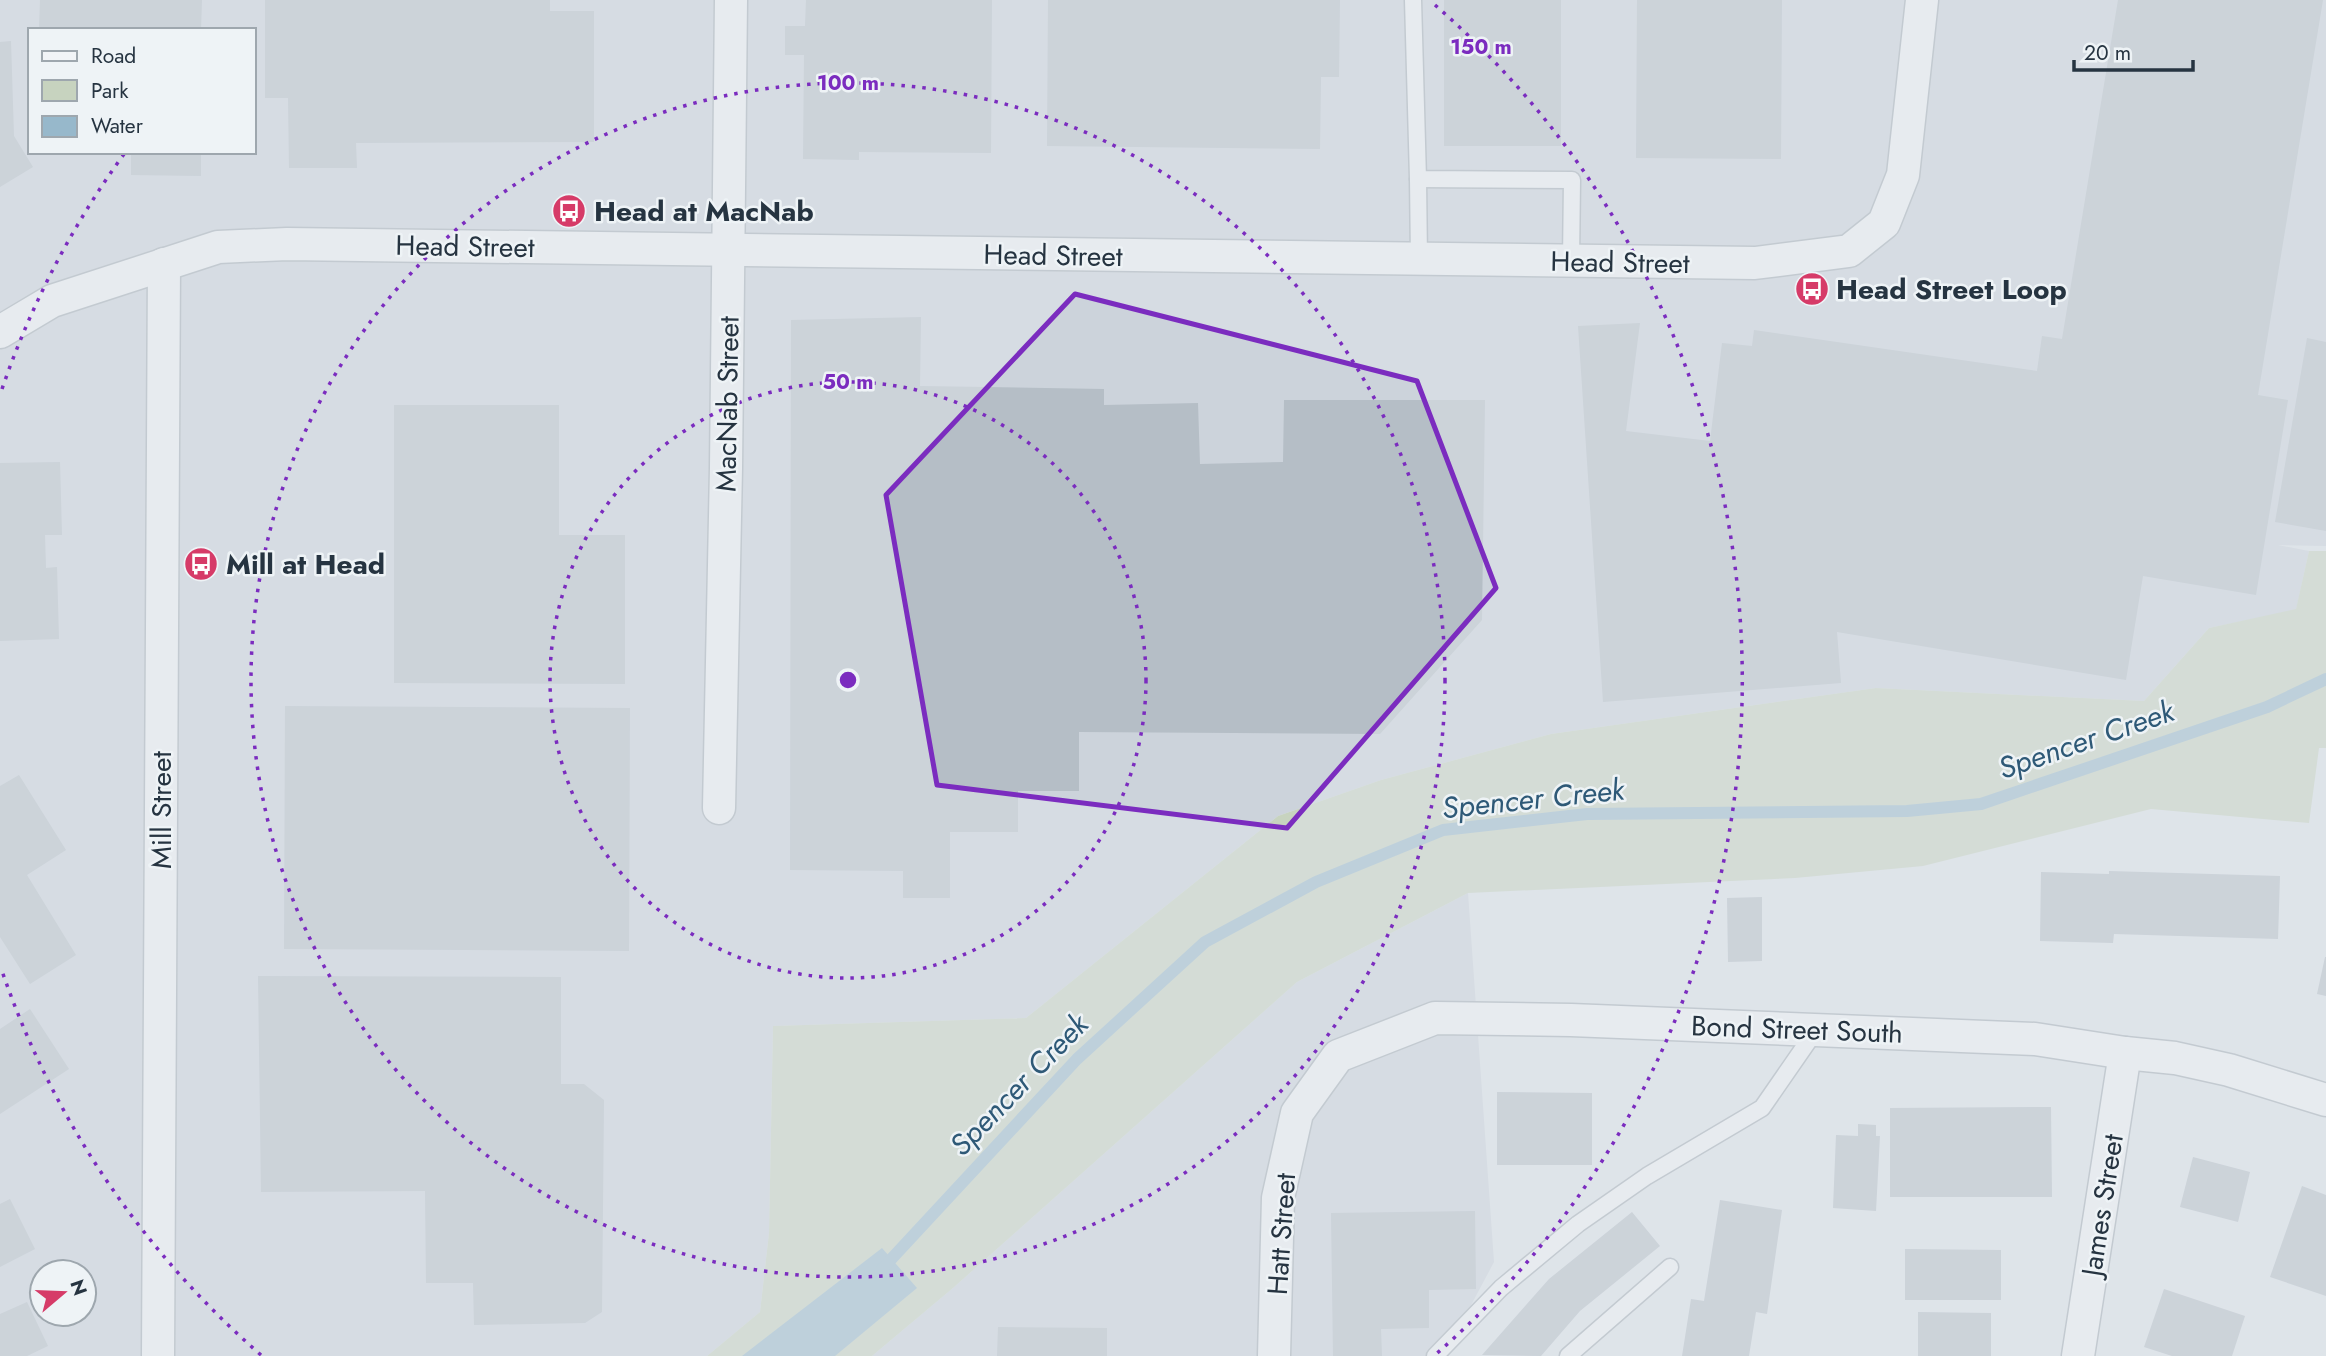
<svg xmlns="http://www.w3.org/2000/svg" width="2326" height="1356" font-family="Jost,sans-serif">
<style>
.built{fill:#ccd3db;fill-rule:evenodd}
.green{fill:#c7d3bf}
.water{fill:#97b8cb}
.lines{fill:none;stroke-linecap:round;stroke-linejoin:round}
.stream{stroke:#97b8cb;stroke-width:12}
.building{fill:#b5bec6}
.lane-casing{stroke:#a3acb3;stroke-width:19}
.street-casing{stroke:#a3acb3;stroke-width:35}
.lane{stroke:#f1f4f7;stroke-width:16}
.street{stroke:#f1f4f7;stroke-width:32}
.marked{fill:none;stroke:#7b2cbf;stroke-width:5;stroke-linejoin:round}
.ring{fill:none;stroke:#7b2cbf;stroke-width:3.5;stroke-dasharray:3.5 7}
.labels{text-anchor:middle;stroke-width:5;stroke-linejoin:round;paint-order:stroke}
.poi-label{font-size:28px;font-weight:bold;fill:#263441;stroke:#eef3f6;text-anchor:start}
.street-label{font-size:28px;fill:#263441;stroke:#eef3f6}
.water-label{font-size:30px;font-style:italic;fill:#2e5977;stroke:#eef3f6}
.centre{fill:#7b2cbf;stroke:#eef3f6;stroke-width:3.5}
.ring-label{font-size:21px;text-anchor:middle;font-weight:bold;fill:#7b2cbf;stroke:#eef3f6;stroke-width:5;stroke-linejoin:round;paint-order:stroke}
</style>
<rect width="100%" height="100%" fill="#dee4e9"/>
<!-- built -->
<g class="built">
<path d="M0 0H2326V546L2278 545 2309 551 2296 610 2209 628 2144 701 1876 688 1551 734 1381 780 1278 816 1026 1018 773 1026 769 1233 760 1312 707 1356H0ZM30 30H254V152H30ZM42 1272H84V1314H42Z"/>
<polygon points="1468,893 1494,1262 1444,1356 872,1356 953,1288 1297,982"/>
</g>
<!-- green -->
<polygon class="green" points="2309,551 2326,551 2326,748 2319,748 2309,823 2151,809 1923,866 1795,878 1468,893 1297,982 953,1288 872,1356 707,1356 760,1312 769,1233 773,1026 1026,1018 1278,816 1381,780 1551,734 1876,688 2144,701 2209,628 2296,609"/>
<!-- water -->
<polygon class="water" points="882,1248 917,1288 835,1356 742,1356"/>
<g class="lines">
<!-- stream -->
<polyline class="stream" points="882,1269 1077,1059 1205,942 1316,882 1443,830 1587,814 1907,811 1981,804 2267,707 2326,679"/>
</g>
<!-- building -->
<g class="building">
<polygon points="40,0 202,0 201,30 39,30"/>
<polygon points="265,0 550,0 550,11 594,11 594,142 356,143 357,168 289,168 288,98 265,98"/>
<polygon points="806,0 992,0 991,153 859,152 859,160 803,159 804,55 785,55 785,26 805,26"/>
<polygon points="1048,0 1340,0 1339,77 1321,77 1320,149 1047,146"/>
<rect x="1444" y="0" width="117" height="146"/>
<polygon points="1637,0 1782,0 1781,159 1636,158"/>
<polygon points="2118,0 2323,0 2258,395 2288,400 2256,595 2143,576 2126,680 1837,632 1841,683 1603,702 1578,326 1640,323 1626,431 1710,441 1722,343 1752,346 1754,330 2037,371 2042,336 2062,339"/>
<polygon points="11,41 14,136 33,167 0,187 0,42"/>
<polygon points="131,152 201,152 201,176 131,175"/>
<polygon points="921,317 920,386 1104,389 1104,405 1198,403 1200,464 1283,462 1284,400 1485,400 1482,620 1380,734 1079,732 1079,791 1018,791 1018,832 950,832 950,898 903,898 903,871 790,870 791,320"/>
<polygon points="2307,338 2326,342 2326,531 2275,522"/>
<polygon points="394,405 559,405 559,535 625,535 625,684 394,683"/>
<polygon points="60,462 62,535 45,535 46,568 57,567 59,639 0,641 0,463"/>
<polygon points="285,706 630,708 629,951 284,949"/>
<polygon points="19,775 66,850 27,875 76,955 30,984 0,937 0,786"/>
<polygon points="2109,871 2280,876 2278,939 2114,934 2113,943 2040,941 2041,872 2109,874"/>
<polygon points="1762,897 1762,961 1728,962 1727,898"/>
<polygon points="2325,957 2326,957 2326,996 2317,994"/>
<polygon points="258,976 561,977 561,1084 584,1084 604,1100 602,1312 585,1323 474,1325 473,1283 426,1283 425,1191 261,1192"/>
<polygon points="30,1009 69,1069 0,1114 0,1029"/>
<polygon points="1497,1092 1592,1093 1592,1165 1497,1165"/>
<polygon points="2051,1107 2052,1197 1890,1197 1890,1108"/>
<polygon points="1858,1124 1876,1125 1876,1136 1880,1136 1876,1211 1833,1208 1836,1135 1858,1136"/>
<polygon points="2193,1157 2250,1172 2238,1222 2180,1207"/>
<polygon points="2302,1186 2326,1195 2326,1296 2270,1277"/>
<polygon points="10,1199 35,1249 0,1267 0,1204"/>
<polygon points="1720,1200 1782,1210 1767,1314 1756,1312 1749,1356 1682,1356 1691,1299 1704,1301"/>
<polygon points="1475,1211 1476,1289 1429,1290 1429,1328 1381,1329 1382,1356 1333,1356 1331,1213"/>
<polygon points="1632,1212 1660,1246 1580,1311 1541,1356 1482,1355 1549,1279"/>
<polygon points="1905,1249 2001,1250 2001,1300 1905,1300"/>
<polygon points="2164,1289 2245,1316 2232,1356 2172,1356 2144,1347"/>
<polygon points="27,1302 48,1346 27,1356 0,1356 0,1314"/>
<polygon points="1918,1312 1991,1313 1991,1356 1918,1356"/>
<polygon points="998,1327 1107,1328 1107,1356 997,1356"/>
</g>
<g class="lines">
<!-- lane casing -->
<g class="lane-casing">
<g id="lane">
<polyline points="1413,0 1418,179 1572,180 1571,261"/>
<polyline points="1418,179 1419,259"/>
<polyline points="1435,1356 1501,1288 1578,1224 1647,1176 1762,1108 1816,1030"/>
<polyline points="1568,1356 1670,1267"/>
</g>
</g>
<!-- street casing -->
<g class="street-casing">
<g id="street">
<polyline points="0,332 52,301 218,247 287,244 1755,263 1849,251 1884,223 1903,175 1922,0"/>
<polyline points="719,808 726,468 731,0"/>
<polyline points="158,1356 164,264"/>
<polyline points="1274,1356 1278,1198 1297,1113 1338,1056 1435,1018 1571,1020 2035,1039 2125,1053 2175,1058 2229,1070 2326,1100"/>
<polyline points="2078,1356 2125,1053"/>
</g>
</g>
<!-- lane -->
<use href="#lane" class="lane"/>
<!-- street -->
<use href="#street" class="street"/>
</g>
<!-- marked area -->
<path d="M0 0H2326V1356H0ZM1075 294 1417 381 1496 588 1287 828 937 785 886 495Z" fill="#dee4e9" fill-opacity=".55" fill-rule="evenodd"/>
<path class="marked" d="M1075 294 1417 381 1496 588 1287 828 937 785 886 495Z"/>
<!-- distance rings -->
<g class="ring">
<circle cx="848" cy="680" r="298"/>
<circle cx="848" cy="680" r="597"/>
<path d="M261 1355A895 895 0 0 1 2 971M2 389A895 895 0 0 1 124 154M1435 5A895 895 0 0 1 1435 1355"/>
</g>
<!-- icons -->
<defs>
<g id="bus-disc" transform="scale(1.75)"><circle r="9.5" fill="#d63b68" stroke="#eef3f6"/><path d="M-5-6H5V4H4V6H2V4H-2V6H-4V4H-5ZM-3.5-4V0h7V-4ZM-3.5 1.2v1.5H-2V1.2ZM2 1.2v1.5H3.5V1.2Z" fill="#fff"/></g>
</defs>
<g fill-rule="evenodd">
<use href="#bus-disc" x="569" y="211"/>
<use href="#bus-disc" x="1812" y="289"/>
<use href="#bus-disc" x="201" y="564"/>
</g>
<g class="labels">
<!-- poi labels -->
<g class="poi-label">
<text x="594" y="221">Head at MacNab</text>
<text x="1836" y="299">Head Street Loop</text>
<text x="226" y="574">Mill at Head</text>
</g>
<!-- street labels -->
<g class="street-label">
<text transform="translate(465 246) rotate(1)" y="10">Head Street</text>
<text transform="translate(1053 255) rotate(1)" y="10">Head Street</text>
<text transform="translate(1620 262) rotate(1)" y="10">Head Street</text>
<text transform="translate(727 404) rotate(-89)" y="10">MacNab Street</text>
<text transform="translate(161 810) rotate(-90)" y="10">Mill Street</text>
<text transform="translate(1797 1029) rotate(2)" y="10">Bond Street South</text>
<text transform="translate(2102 1205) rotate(-81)" y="10">James Street</text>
<text transform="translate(1281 1234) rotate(-86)" y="10">Hatt Street</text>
</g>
<!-- water labels -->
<g class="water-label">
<text transform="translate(2086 740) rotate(-19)" y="10">Spencer Creek</text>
<text transform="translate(1533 799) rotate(-6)" y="10">Spencer Creek</text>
<text transform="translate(1019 1085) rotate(-46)" y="10">Spencer Creek</text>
</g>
</g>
<circle cx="848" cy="680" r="10" class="centre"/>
<g class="ring-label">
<text x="1481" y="54">150 m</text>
<text x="848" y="90">100 m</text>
<text x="848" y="389">50 m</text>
</g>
<!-- legend -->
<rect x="28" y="28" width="228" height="126" fill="#eef3f6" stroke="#9ea7ae" stroke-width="2"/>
<rect x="42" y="51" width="35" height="10" fill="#f1f4f7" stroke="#9ea7ae" stroke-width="2"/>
<text x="91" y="63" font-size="21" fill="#263441">Road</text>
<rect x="42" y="80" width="35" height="21" fill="#c7d3bf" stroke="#9ea7ae" stroke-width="2"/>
<text x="91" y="98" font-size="21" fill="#263441">Park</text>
<rect x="42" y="116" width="35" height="21" fill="#97b8cb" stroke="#9ea7ae" stroke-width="2"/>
<text x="91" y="133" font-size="21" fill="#263441">Water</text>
<!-- north arrow -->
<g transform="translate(63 1293) rotate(71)"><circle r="33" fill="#eef3f6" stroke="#9ea7ae" stroke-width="2"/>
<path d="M0-5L12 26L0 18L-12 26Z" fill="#d63b68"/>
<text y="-10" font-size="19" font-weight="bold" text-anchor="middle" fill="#263441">N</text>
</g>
<!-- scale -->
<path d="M2074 60v10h119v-10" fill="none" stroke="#263441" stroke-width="3.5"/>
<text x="2084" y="60" font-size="21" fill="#263441" stroke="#eef3f6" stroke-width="5" paint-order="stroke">20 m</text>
</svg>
